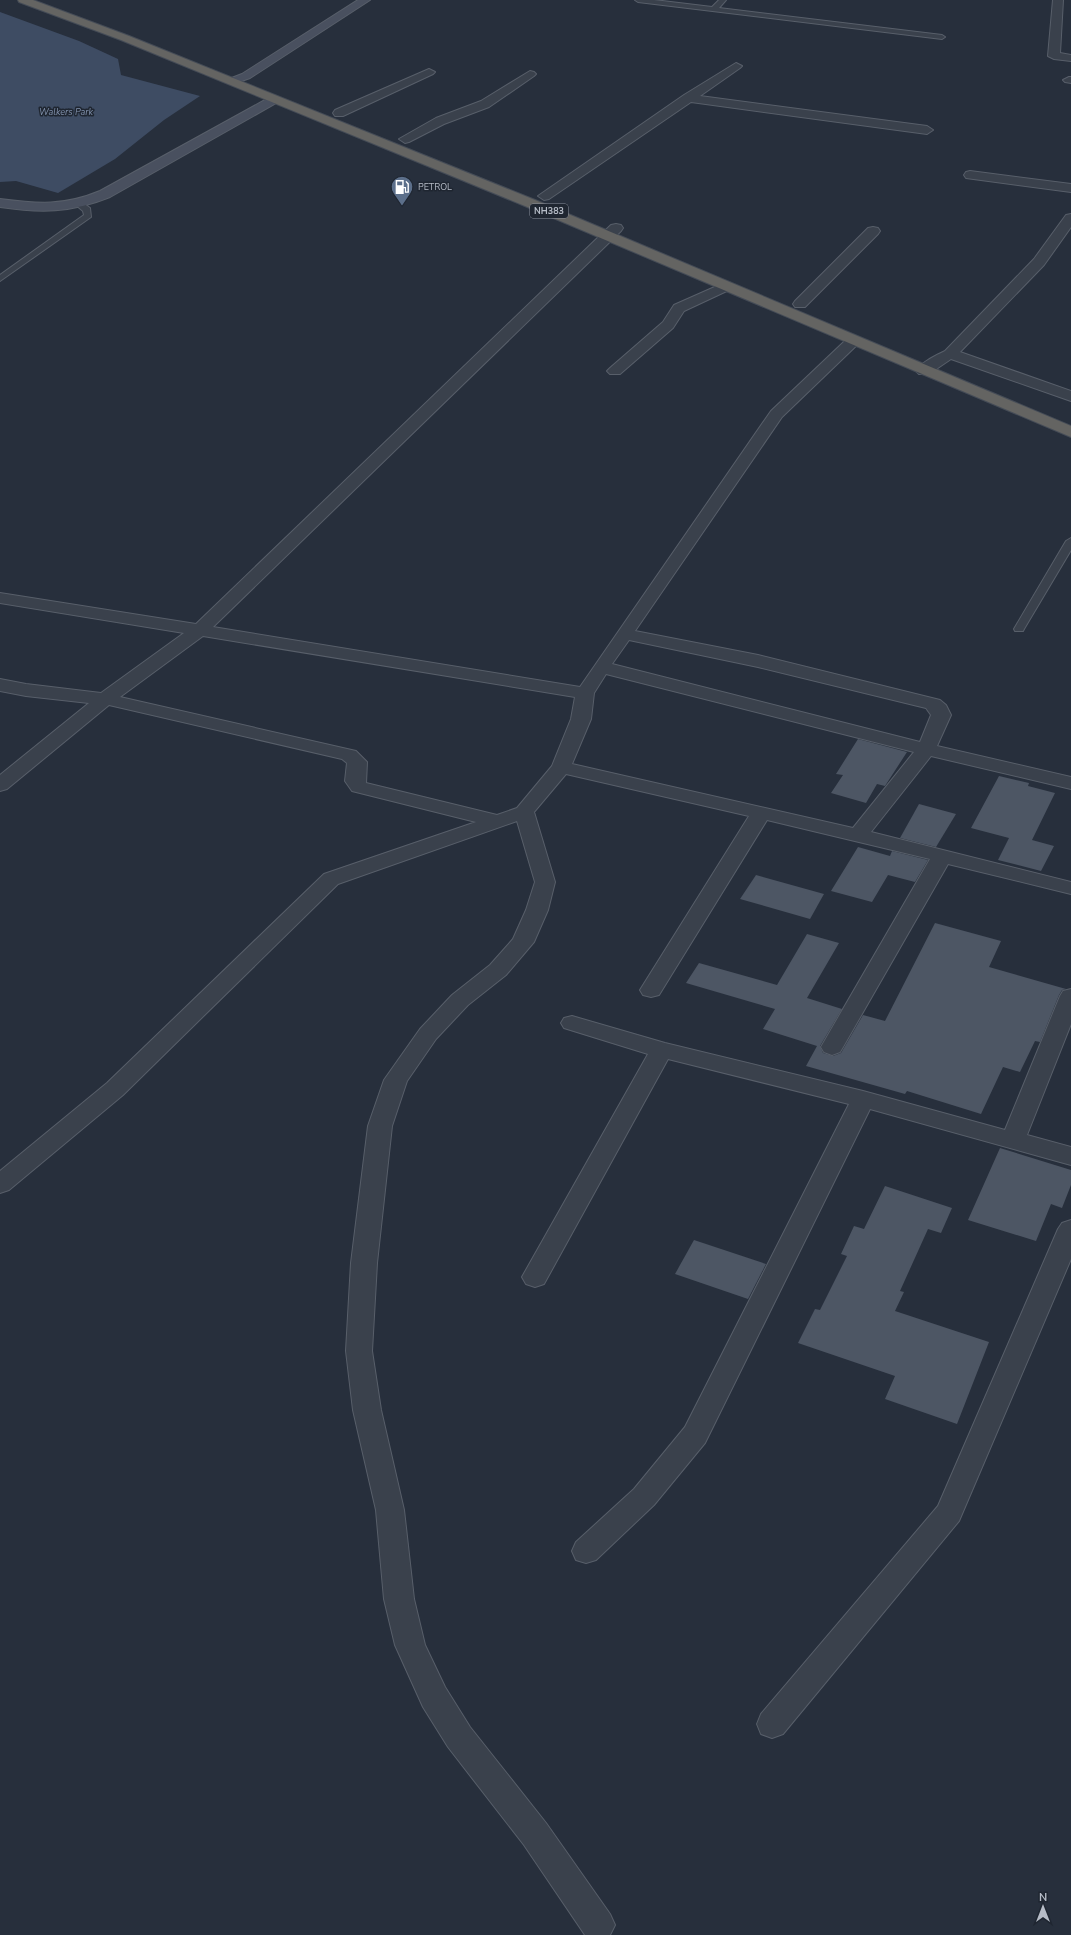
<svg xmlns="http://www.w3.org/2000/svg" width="1071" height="1935" font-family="'Nunito Sans',sans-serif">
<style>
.water{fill:#3e4c63}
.building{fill:#4d5664}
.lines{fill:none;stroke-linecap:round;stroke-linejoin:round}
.service-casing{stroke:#585f6a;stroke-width:2}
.minor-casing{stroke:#585f6a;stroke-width:2}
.secondary-casing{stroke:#585f6a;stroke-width:2}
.trunk-casing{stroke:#454c57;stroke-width:2}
.service{fill:#3a414c;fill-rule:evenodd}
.minor{fill:#3a414c;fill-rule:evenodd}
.secondary{fill:#49505f;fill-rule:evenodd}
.trunk{fill:#646462;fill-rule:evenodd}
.labels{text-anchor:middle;stroke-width:3;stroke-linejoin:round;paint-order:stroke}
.far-water-label{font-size:9px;font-style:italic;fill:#8191ac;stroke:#1f2631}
.far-poi-label{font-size:9px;fill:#b6bcc7;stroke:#1f2631;text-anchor:start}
.shield{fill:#1f2631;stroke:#898f9a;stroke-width:1}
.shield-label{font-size:9px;font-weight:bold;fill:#b6bcc7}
</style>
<rect width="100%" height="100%" fill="#272f3c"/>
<!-- water -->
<polygon class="water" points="0,12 79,41 118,59 121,75 200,96 164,120 115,159 58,193 16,181 0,182"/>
<!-- building -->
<g class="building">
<polygon points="858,739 907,752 885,786 877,784 866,803 831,793 843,775 836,774"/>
<polygon points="999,776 1029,783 1028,786 1055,793 1032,840 1054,846 1041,871 998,860 1009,838 971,828"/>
<polygon points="919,804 956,814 936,847 900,838"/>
<polygon points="858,847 890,856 892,851 928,860 915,882 888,875 872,902 831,891"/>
<polygon points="756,875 824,894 810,919 740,899"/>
<polygon points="935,923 1001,941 989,967 1066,989 1062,990 1059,995 1040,1042 1035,1041 1020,1072 1003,1067 981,1114 907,1091 905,1094 806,1066 817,1046 763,1029 775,1009 686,983 699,963 777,985 807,934 839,943 807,998 842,1009 820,1046 823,1053 833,1056 841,1053 863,1015 885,1021"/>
<polygon points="1000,1148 1071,1170 1071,1185 1062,1208 1051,1204 1036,1241 968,1220"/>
<polygon points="885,1186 952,1208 941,1233 928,1229 900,1291 904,1292 895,1311 989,1342 957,1424 885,1399 895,1376 798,1343 815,1309 820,1310 847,1256 841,1254 854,1226 864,1229"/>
<polygon points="694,1240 766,1264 748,1299 675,1274"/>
</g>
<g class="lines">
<!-- service casing -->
<g class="service-casing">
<g id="service">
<polygon points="635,0 654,0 712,7 719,0 726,0 719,8 942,35 945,37 942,39 638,2"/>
<polygon points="77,203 83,203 90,208 91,217 0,281 0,275 84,215 83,211 76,205"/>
<polygon points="1071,538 1071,550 1024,629 1023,631 1015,631 1014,629 1066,541"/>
</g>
</g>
<!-- minor casing -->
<g class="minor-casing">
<g id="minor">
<polygon points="1053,0 1063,0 1060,53 1071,55 1071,61 1054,59 1048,56"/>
<polygon points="736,63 742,66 740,68 700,96 927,126 933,130 927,134 691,102 549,199 544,200 538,196 684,95"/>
<polygon points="429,69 435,72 433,74 343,116 335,116 333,113 335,110"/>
<polygon points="530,71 534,72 536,74 534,76 489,107 444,124 409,142 405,143 399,139 436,118 481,101"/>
<polygon points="1069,77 1071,77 1071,83 1065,82 1063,80"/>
<polygon points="970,171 1071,184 1071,192 966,178 964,175 966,172"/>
<path d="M1071 214V227L1044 265 960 352 1071 391V401L951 359 929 374H919L916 371C923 361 935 356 945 351L1034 259 1066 215Z"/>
<path d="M616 224 621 225 623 228 621 231 213 627 580 687 771 411 848 338H858L860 341 858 344 782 417 635 631 758 655 940 700 946 705 951 715 937 746 1071 777V789L931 756 871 832 1071 882V894L948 864 843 1047 840 1052 832 1055 824 1052 821 1047 930 859 767 820 659 995 651 997 643 995 640 990 749 816 566 774 534 812 555 882 548 910 534 942 506 975 468 1005 436 1039 407 1081 392 1126 377 1263 372 1351 381 1410 404 1510 414 1599 425 1645 445 1687 470 1727 546 1823 610 1914 615 1925 610 1935H585L524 1845 448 1747 423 1707 395 1645 384 1599 376 1510 353 1410 346 1351 351 1263 368 1126 384 1080 420 1029 452 995 490 965 513 939 526 910 535 882 517 821 338 884 123 1095 9 1190 0 1193V1171L107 1083 324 874 476 822 352 791 345 781 347 763 342 759 109 705 7 789 0 791V775L89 703 26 696 0 691V679L26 684 101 693 184 633 0 603V593L196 624 611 225ZM203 636 575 697 571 719 552 766 517 808 497 815 366 783 367 762 356 751 120 697ZM629 640 758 667 926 708 931 715 920 742 612 664ZM606 674 914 752 853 828 572 764 591 719 594 693Z"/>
<polygon points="873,227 878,228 880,231 878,234 805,307 795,307 793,304 795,301 868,228"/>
<polygon points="726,282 731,283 733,286 731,289 684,311 673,328 620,374 610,374 607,371 610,368 663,322 674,305"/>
<polygon points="1071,989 1071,1024 1027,1135 1071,1147 1071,1165 870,1109 705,1443 654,1505 596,1560 586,1563 576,1560 572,1551 576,1542 634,1489 685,1427 849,1104 668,1059 544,1284 535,1287 526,1284 522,1277 648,1054 564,1028 561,1023 564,1018 572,1016 665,1043 863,1091 1005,1130 1060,996 1063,991"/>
<polygon points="1071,1220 1071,1259 959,1521 783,1734 772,1738 761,1734 757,1724 761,1714 938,1506 1058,1229 1062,1223"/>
</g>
</g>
<!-- secondary casing -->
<g class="secondary-casing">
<g id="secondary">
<polygon points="358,0 370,0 250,78 233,84 227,81 229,79 242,74"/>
<path d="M274 95 280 99 278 102 110 197C70 213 41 213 0 207V199C38 204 64 206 100 191Z"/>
</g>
</g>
<!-- trunk casing -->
<g class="trunk-casing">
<polygon id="trunk" points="18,0 33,0 129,36 535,200 1071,426 1071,437 525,206 121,40 19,2"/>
</g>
<!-- service -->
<use href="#service" class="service"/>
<!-- minor -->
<use href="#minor" class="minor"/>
<!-- secondary -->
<use href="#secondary" class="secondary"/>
<!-- trunk -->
<use href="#trunk" class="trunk"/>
</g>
<!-- icons -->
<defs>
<g id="fuel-pin" transform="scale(1.15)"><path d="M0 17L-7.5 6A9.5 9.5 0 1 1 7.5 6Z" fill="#5c6f8a" stroke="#1f2631"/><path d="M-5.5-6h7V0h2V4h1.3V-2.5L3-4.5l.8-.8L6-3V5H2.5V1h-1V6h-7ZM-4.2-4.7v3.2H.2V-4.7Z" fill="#fff"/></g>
</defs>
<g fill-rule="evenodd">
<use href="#fuel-pin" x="402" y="187"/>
</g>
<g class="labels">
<!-- far-water labels -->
<g class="far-water-label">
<text x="66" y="115">Walkers Park</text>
</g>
<!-- far-poi labels -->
<g class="far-poi-label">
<text x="418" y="190">PETROL</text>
</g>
<!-- shield labels -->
<rect class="shield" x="530" y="204" width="38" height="14" rx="3"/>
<g class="shield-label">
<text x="549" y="214">NH383</text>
</g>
</g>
<!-- north arrow -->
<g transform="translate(1043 1907)" stroke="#1f2631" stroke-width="3" paint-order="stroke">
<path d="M0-3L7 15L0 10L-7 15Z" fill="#b6bcc7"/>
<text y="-6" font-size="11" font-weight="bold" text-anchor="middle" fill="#b6bcc7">N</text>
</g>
</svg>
